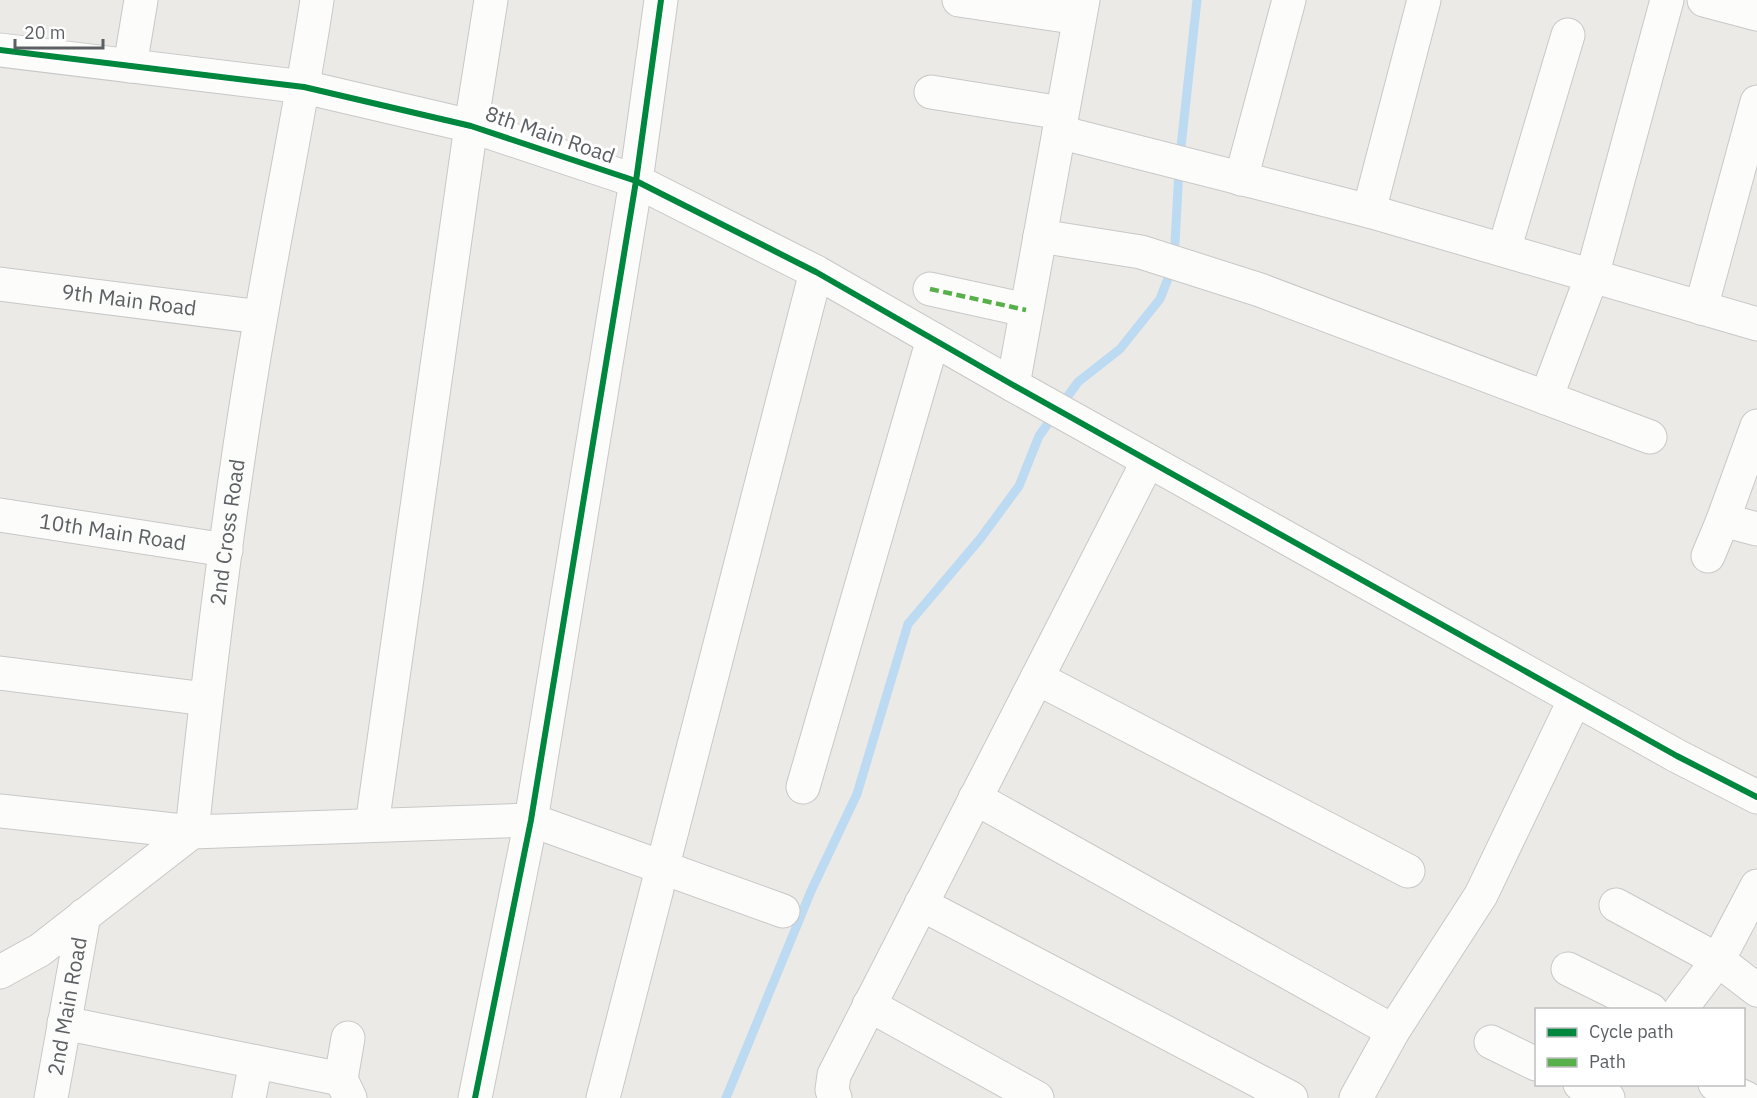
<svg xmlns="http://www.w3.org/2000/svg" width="1757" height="1098" font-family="'IBM Plex Sans',sans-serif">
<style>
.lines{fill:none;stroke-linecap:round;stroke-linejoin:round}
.stream{stroke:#bddaf3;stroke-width:9}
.minor-casing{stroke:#c8c8c8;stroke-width:35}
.minor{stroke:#fcfcfb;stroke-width:33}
.quiet{stroke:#58b04a;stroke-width:4.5;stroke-dasharray:9 4.5;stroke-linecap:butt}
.cycleway-casing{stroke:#fff;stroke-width:10}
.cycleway{stroke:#00873e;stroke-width:6}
.labels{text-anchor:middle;stroke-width:6;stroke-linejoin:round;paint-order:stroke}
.street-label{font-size:21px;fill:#5c5f63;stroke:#fff}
</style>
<rect width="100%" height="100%" fill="#ebeae6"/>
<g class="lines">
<!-- stream -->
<g class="stream">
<polyline points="1180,156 1197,0"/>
<polyline points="726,1098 811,891 857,794 908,624 980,539 1019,486 1039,436 1078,382 1120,349 1160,299 1169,276 1175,243 1179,169"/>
</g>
<!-- minor casing -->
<g class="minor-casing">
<g id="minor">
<polyline points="959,0 1079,18"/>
<polyline points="1704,0 1757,14"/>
<polyline points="0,50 304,87 471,126 636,181 816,272 1013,385 1677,756 1757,797"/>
<polyline points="130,66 141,0"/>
<polyline points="931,92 1062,113"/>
<polyline points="1059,132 1369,211 1757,324"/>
<polyline points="1241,179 1289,0"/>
<polyline points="1369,211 1424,0"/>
<polyline points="1040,236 1141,252 1260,290 1650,437"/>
<polyline points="1504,250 1568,35"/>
<path id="s1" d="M0 284 260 317"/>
<polyline points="930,289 1026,310"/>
<polyline points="1701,308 1757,102"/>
<polyline points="1013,385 1083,0"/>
<polyline points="1546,398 1592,276 1667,0"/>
<path id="s2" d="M0 515 226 550"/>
<polyline points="1723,520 1757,529"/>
<polyline points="1708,556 1723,520 1757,426"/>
<polyline points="0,673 206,699"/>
<polyline points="1037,678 1408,871"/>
<polyline points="803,787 933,339"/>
<polyline points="975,798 1393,1031"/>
<polyline points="0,811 192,832 531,820 783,911"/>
<polyline points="372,825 471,126 491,0"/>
<polyline points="921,904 1291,1098"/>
<polyline points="1616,905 1718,960 1757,990"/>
<polyline points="1568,969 1651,1010"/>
<path id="s3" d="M0 972 40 950 192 832C210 660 231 487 261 316 279 211 301 106 317 0"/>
<polyline points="869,1005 1037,1098"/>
<polyline points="1680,1010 1718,960 1757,886"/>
<polyline points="64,1023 341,1079"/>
<polyline points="348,1038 341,1079 350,1098"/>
<polyline points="1491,1042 1536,1064"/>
<polyline points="1580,1084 1608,1098"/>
<polyline points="1715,1084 1746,1098"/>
<path id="s4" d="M51 1098 84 915"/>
<polyline points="249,1098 256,1062"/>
<polyline points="475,1098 531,820 636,181 661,0"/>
<polyline points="603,1098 816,272"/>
<polyline points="835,1098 832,1090 834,1075 1148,461"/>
<polyline points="1356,1098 1393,1031 1481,895 1575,699"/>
</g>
</g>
<!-- minor -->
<use href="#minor" class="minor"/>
<!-- quiet -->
<polyline class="quiet" points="930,289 1026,310"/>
<!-- cycleway casing -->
<g class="cycleway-casing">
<g id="cycleway">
<polyline points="0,50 304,87 471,126 636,181 816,272 1013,385 1677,756 1757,797"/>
<polyline points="475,1098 531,820 636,181 661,0"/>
</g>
</g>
<!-- cycleway -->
<use href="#cycleway" class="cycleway"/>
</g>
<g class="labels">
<!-- street labels -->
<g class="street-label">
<text transform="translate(550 135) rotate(19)" y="7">8th Main Road</text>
<text dy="7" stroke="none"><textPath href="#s1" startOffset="130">9th Main Road</textPath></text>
<text dy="7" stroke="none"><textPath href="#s2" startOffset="114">10th Main Road</textPath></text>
<text dy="7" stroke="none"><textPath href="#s3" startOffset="540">2nd Cross Road</textPath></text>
<text dy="7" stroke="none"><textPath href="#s4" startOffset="93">2nd Main Road</textPath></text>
</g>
</g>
<!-- legend -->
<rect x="1535" y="1008" width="210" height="78" fill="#ffffff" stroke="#bebfc1" stroke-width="1.5"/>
<rect x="1547" y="1028" width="30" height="9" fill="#00873e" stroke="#bebfc1" stroke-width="1.5"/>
<text x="1589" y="1038" font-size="18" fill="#5c5f63">Cycle path</text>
<rect x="1547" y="1058" width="30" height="9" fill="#58b04a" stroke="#bebfc1" stroke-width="1.5"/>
<text x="1589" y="1068" font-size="18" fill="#5c5f63">Path</text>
<!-- scale -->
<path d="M15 39v9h88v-9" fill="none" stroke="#5c5f63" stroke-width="3"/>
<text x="24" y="39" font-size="18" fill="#5c5f63" stroke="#ffffff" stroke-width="4.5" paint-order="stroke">20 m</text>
</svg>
